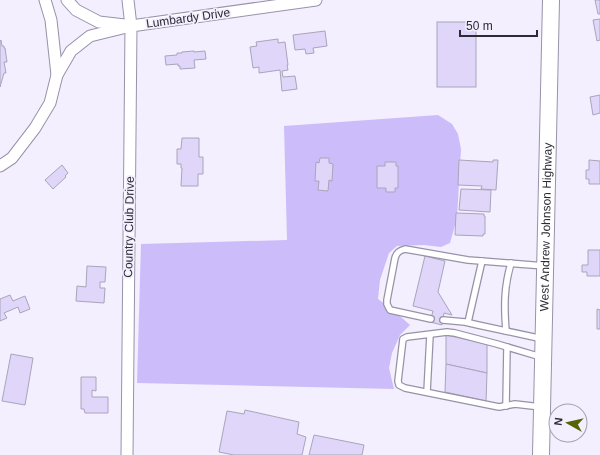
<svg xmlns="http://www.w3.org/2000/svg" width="600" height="455" font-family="Helvetica,sans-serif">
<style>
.green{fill:#cdbcfa}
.building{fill:#dfd6f9;stroke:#aaa4bb}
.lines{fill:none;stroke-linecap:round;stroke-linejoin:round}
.lane-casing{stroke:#9892a9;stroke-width:8}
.street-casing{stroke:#9892a9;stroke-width:13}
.secondary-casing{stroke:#9892a9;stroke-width:18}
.lane{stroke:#fff;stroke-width:5.5}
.street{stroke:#fff;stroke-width:11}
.secondary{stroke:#fff;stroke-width:16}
.labels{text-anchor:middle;stroke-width:3.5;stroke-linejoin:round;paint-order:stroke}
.street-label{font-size:12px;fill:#2c2a33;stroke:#f3effe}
</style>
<rect width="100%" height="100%" fill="#f3effe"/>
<!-- green -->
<polygon class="green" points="438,115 452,124 458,134 461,149 457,218 450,243 441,247 424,245 397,246 389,253 380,280 378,299 393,310 410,325 400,335 392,353 389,368 394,389 137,383 141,244 287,240 284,126"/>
<!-- building -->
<g class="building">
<polygon points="595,0 600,0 600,14 598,14"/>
<polygon points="600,19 600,40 597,41 593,20"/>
<rect x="437" y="22" width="39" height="65"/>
<polygon points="325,31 327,46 313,48 314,53 306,54 305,49 295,50 293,35"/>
<polygon points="278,39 278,43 285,42 288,65 287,65 288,70 282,71 283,77 295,76 297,89 282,91 280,70 259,73 259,67 253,68 250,47 257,46 256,42"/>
<polygon points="1,40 2,46 4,46 4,48 5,48 7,62 4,62 6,73 4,73 0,87 0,41"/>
<polygon points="194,51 194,52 205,51 206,59 194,60 195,68 180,69 180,66 178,66 178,64 166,65 165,56 177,55 177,53 182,53 182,52"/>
<polygon points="600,95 600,113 593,115 590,97"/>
<polygon points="182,138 199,138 199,157 203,157 203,174 198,174 198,186 181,186 182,168 181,168 181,164 177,164 177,149 181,149"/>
<polygon points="320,158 329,158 329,163 333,164 332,181 329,180 328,191 318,190 319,181 315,181 316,162 319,163"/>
<polygon points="459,160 493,162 493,160 498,160 496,190 481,189 482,186 458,185"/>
<polygon points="589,160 600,161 600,184 589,184 589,179 586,179 586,170 589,170"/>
<polygon points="385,162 396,162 396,166 398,166 398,188 395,188 395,192 386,192 386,188 377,188 377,166 385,166"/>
<polygon points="62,165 68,173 65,176 66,177 53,189 45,180"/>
<polygon points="461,189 491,190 490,212 459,210"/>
<polygon points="456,213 484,214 484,216 485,216 485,234 483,234 483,236 455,235"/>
<polygon points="588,250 600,250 600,276 587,276 587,272 582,272 582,265 588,265"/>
<polygon points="425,256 445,261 438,292 452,315 444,313 442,325 430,322 433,311 413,306"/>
<polygon points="87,266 106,267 105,282 100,282 100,288 105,288 104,303 76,301 77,286 86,287"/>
<polygon points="10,295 13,301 25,296 30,309 20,313 18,307 4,313 7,318 0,321 0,299"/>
<polygon points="597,309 600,310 600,329 597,329"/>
<polygon points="446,335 487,344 487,373 446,364"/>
<polygon points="11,354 33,358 25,405 2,401"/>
<polygon points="446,364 487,373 486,401 445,392"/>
<polygon points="81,377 96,377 96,391 92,390 92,397 108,397 108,413 85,413 84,409 81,409"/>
<polygon points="245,410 299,422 297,434 306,437 302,455 234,455 219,452 227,411 244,414"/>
<polygon points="314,435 364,445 362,455 309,455"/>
</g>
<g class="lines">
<!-- lane casing -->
<g class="lane-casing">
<g id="lane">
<path d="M431 319 390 310 387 304V300L395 258C397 252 399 251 405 249L468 260 545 266"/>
<polyline points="443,320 465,322 478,325 543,339"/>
<polyline points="468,322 482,261"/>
<path d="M506 331C504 306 504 287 511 263"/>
<polyline points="541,357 497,344 455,333 447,332 407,337 403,339 398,381 399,385 405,388 499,407 515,404 541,407"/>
<polyline points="427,392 430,335"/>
<polyline points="506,406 507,347"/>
</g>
</g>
<!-- street casing -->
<g class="street-casing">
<g id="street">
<polyline points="67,0 76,10 99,22 125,25"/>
<polyline points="57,75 71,51 90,36 131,26 316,0"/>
<polyline points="0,166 12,158 35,128 50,103 57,75 51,20 45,0"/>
<polyline points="127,455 131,26 128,0"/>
</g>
</g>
<!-- secondary casing -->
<g class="secondary-casing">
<g id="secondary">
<path id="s1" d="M541 455 551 0"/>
</g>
</g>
<!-- lane -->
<use href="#lane" class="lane"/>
<!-- street -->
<use href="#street" class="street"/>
<!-- secondary -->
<use href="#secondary" class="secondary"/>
</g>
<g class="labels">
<!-- street labels -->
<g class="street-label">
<text transform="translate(188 18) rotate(-8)" y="4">Lumbardy Drive</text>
<text transform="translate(129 227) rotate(-89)" y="4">Country Club Drive</text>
<text dy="4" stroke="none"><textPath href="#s1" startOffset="228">West Andrew Johnson Highway</textPath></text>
</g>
</g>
<!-- north arrow -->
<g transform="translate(568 423) rotate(278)"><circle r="19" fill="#f3effe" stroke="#a3a0ad"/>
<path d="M0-3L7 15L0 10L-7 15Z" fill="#586305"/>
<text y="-6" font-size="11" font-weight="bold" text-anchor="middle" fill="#2c2a33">N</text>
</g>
<!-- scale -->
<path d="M460 30v6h77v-6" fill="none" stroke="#2c2a33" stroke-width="2"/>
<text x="466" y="30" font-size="12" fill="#2c2a33" stroke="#f3effe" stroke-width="3" paint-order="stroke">50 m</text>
</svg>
